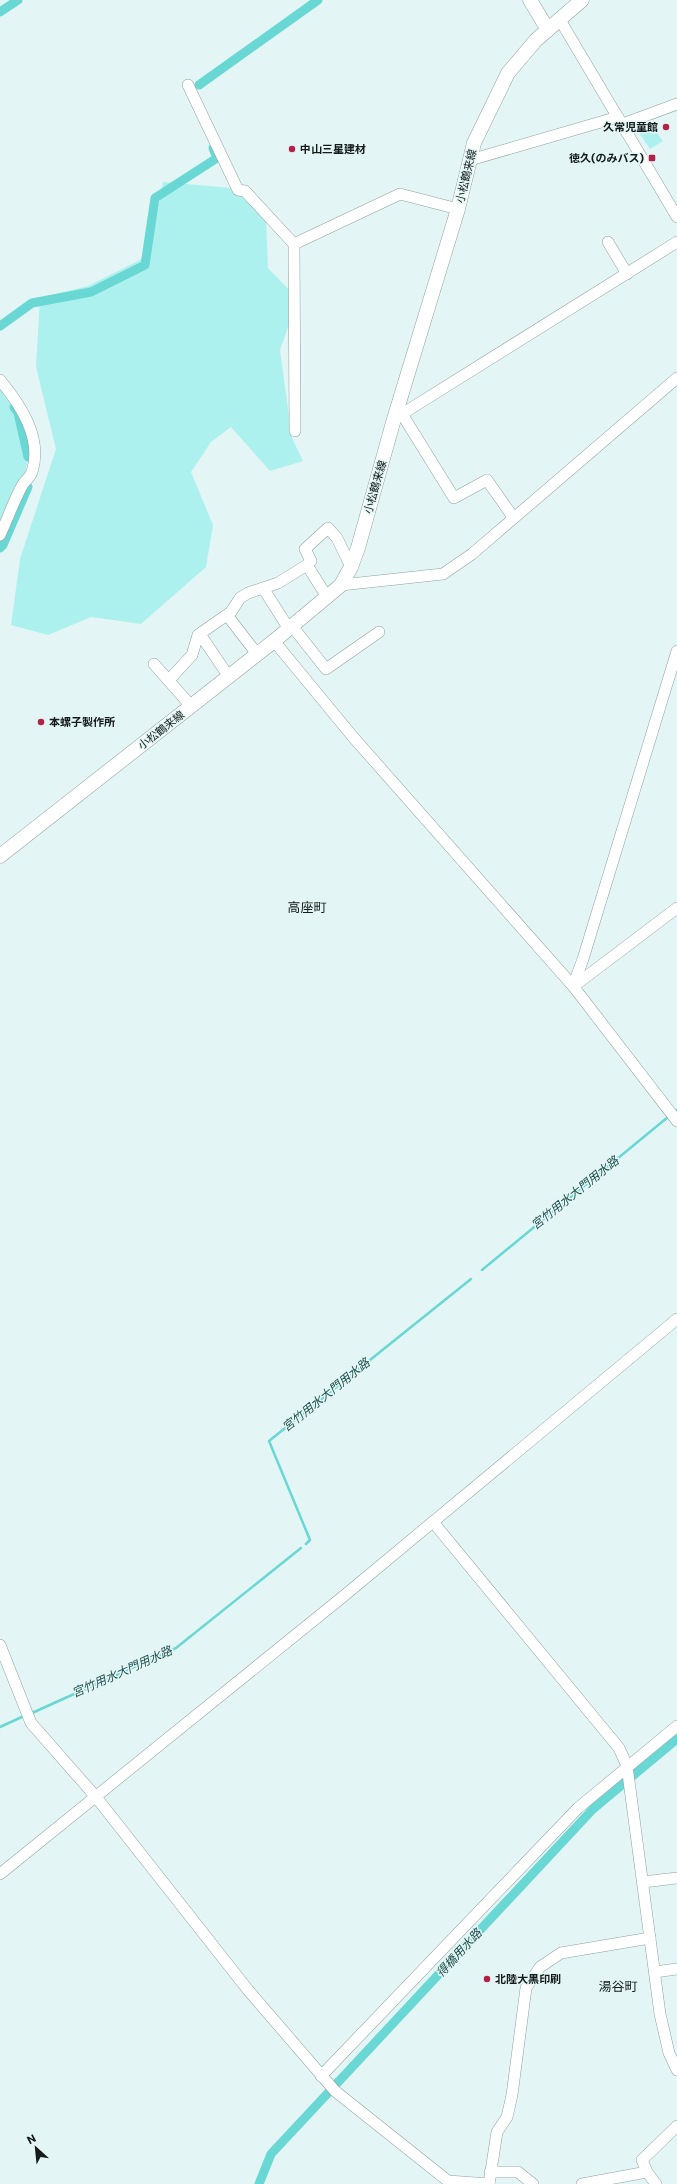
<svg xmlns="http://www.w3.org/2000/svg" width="677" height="2184" font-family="Commissioner,'Noto Sans JP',sans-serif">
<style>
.green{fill:#acf1ee}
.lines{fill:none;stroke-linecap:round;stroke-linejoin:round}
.stream{stroke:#69d7d3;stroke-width:2.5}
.canal{stroke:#69d7d3;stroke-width:9}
.minor-casing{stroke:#8fa1a0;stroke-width:12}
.major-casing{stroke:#8fa1a0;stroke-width:15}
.minor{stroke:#fff;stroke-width:11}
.major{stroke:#fff;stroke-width:14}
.poi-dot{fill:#b32146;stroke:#e3f6f5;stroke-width:1.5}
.labels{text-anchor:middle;stroke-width:3;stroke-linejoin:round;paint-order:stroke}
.poi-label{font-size:11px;font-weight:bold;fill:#141b1a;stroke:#e3f6f5;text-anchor:start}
.street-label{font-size:11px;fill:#141b1a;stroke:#e3f6f5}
.water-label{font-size:12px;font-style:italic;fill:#215251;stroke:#e3f6f5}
.quarter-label{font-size:13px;fill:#141b1a;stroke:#e3f6f5}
</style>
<rect width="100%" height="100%" fill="#e3f6f5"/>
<!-- green -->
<g class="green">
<polygon points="651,125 663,141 650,149 639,133"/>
<polygon points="163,182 232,188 266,219 268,268 298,299 280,350 292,438 303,461 270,471 231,427 211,442 191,472 213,525 206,567 141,624 91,617 48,635 11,625 20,559 56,449 36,367 40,298 88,286 150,255"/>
<path d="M0 388C6 400 16 410 22 422 40 460 15 498 0 532Z"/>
</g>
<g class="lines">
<!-- stream -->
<g class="stream">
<polyline points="677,1111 677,1110"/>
<polyline points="482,1270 668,1117"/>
<polyline points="306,1544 310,1540 269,1441 471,1279"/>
<polyline points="32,1713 176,1648 301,1548"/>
<polyline points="0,1727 24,1716"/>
</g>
<!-- canal -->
<g class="canal">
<polyline points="0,12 18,0"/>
<polyline points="199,85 318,0"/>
<polyline points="0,326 32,303 91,292 145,265 155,198 217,158 213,148"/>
<polyline points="14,407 18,413 28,457"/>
<polyline points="0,548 3,545 28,487"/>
<polyline points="259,2184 271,2154 593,1809 677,1739"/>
</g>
<!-- minor casing -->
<g class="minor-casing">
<g id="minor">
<polyline points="560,20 677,217"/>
<polyline points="188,85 238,190 245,191 294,244 295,431"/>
<polyline points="623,124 677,104"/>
<polyline points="470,160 618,117"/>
<polyline points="608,242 627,274"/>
<polyline points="294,244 400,194 458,209"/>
<path d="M0 380C20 404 43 438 32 472 30 477 26 480 23 484 14 500 8 518 0 535"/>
<polyline points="402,414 454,498 487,480 513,517"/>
<polyline points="394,419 677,242"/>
<polyline points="307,565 327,597"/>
<polyline points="341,585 443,574 472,554 677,378"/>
<polyline points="263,588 289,629"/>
<polyline points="227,615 257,654"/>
<polyline points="292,626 326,669 379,632"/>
<polyline points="200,634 229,677"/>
<polyline points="274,641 353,737 573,986 677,1121"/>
<polyline points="154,664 191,706"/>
<polyline points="169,680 192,655 198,635 231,612 240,598 248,593 278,583 307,565 311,561 305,549 328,528 337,538 351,567"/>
<polyline points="573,986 583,959 677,651"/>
<polyline points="574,986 677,908"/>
<polyline points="433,1522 619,1748 627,1766 660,2014 669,2053 677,2070"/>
<polyline points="0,1645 31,1723 96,1797 248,1990 335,2091 448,2181 489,2184"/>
<polyline points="0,1874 345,1595 677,1319"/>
<polyline points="643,1882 677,1878"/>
<polyline points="655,1972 677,1969"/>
<polyline points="321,2076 578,1808 677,1726"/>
<polyline points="490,2172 518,2172 533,2184"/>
<polyline points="647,2172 656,2184"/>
<polyline points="489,2184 497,2132 507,2117 512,2095 526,1988 540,1967 561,1953 650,1938"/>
<polyline points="582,2184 647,2172 642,2160 677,2126"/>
</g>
</g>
<!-- major casing -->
<g class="major-casing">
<g id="major">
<polyline points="530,0 548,30"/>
<polyline points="0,856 274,641 341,585 351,567 358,548 394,419 458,209 474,143 508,73 536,40 582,0"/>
</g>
</g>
<!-- minor -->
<use href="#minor" class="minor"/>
<!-- major -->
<use href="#major" class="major"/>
</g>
<!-- markers -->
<g class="poi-dot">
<circle cx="666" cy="127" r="4"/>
<circle cx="292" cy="149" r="4"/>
<rect x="648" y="154" width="8" height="8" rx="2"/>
<circle cx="41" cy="722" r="4"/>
<circle cx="487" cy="1979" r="4"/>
</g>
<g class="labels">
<!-- poi labels -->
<g class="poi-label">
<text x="658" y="131" text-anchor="end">久常児童館</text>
<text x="300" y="153">中山三星建材</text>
<text x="644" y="162" text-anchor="end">徳久(のみバス)</text>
<text x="49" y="726">本螺子製作所</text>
<text x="495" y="1983">北陸大黒印刷</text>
</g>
<!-- street labels -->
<g class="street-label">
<text transform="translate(466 176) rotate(-76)" y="4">小松鶴来線</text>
<text transform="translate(375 487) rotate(-74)" y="4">小松鶴来線</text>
<text transform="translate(161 730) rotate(-38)" y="4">小松鶴来線</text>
</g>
<!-- water labels -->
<g class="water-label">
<text transform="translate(575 1193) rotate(-39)" y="4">宮竹用水大門用水路</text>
<text transform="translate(326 1395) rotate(-39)" y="4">宮竹用水大門用水路</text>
<text transform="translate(122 1672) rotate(-24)" y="4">宮竹用水大門用水路</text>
<text transform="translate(459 1953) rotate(-47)" y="4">得橋用水路</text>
</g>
<!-- quarter labels -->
<g class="quarter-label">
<text x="307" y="912">高座町</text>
<text x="618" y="1991">湯谷町</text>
</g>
</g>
<!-- north arrow -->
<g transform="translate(36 2148) rotate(333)" stroke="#e3f6f5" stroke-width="3" paint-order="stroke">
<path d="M0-3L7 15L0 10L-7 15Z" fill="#141b1a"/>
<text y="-6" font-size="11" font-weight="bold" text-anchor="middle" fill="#141b1a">N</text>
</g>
</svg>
